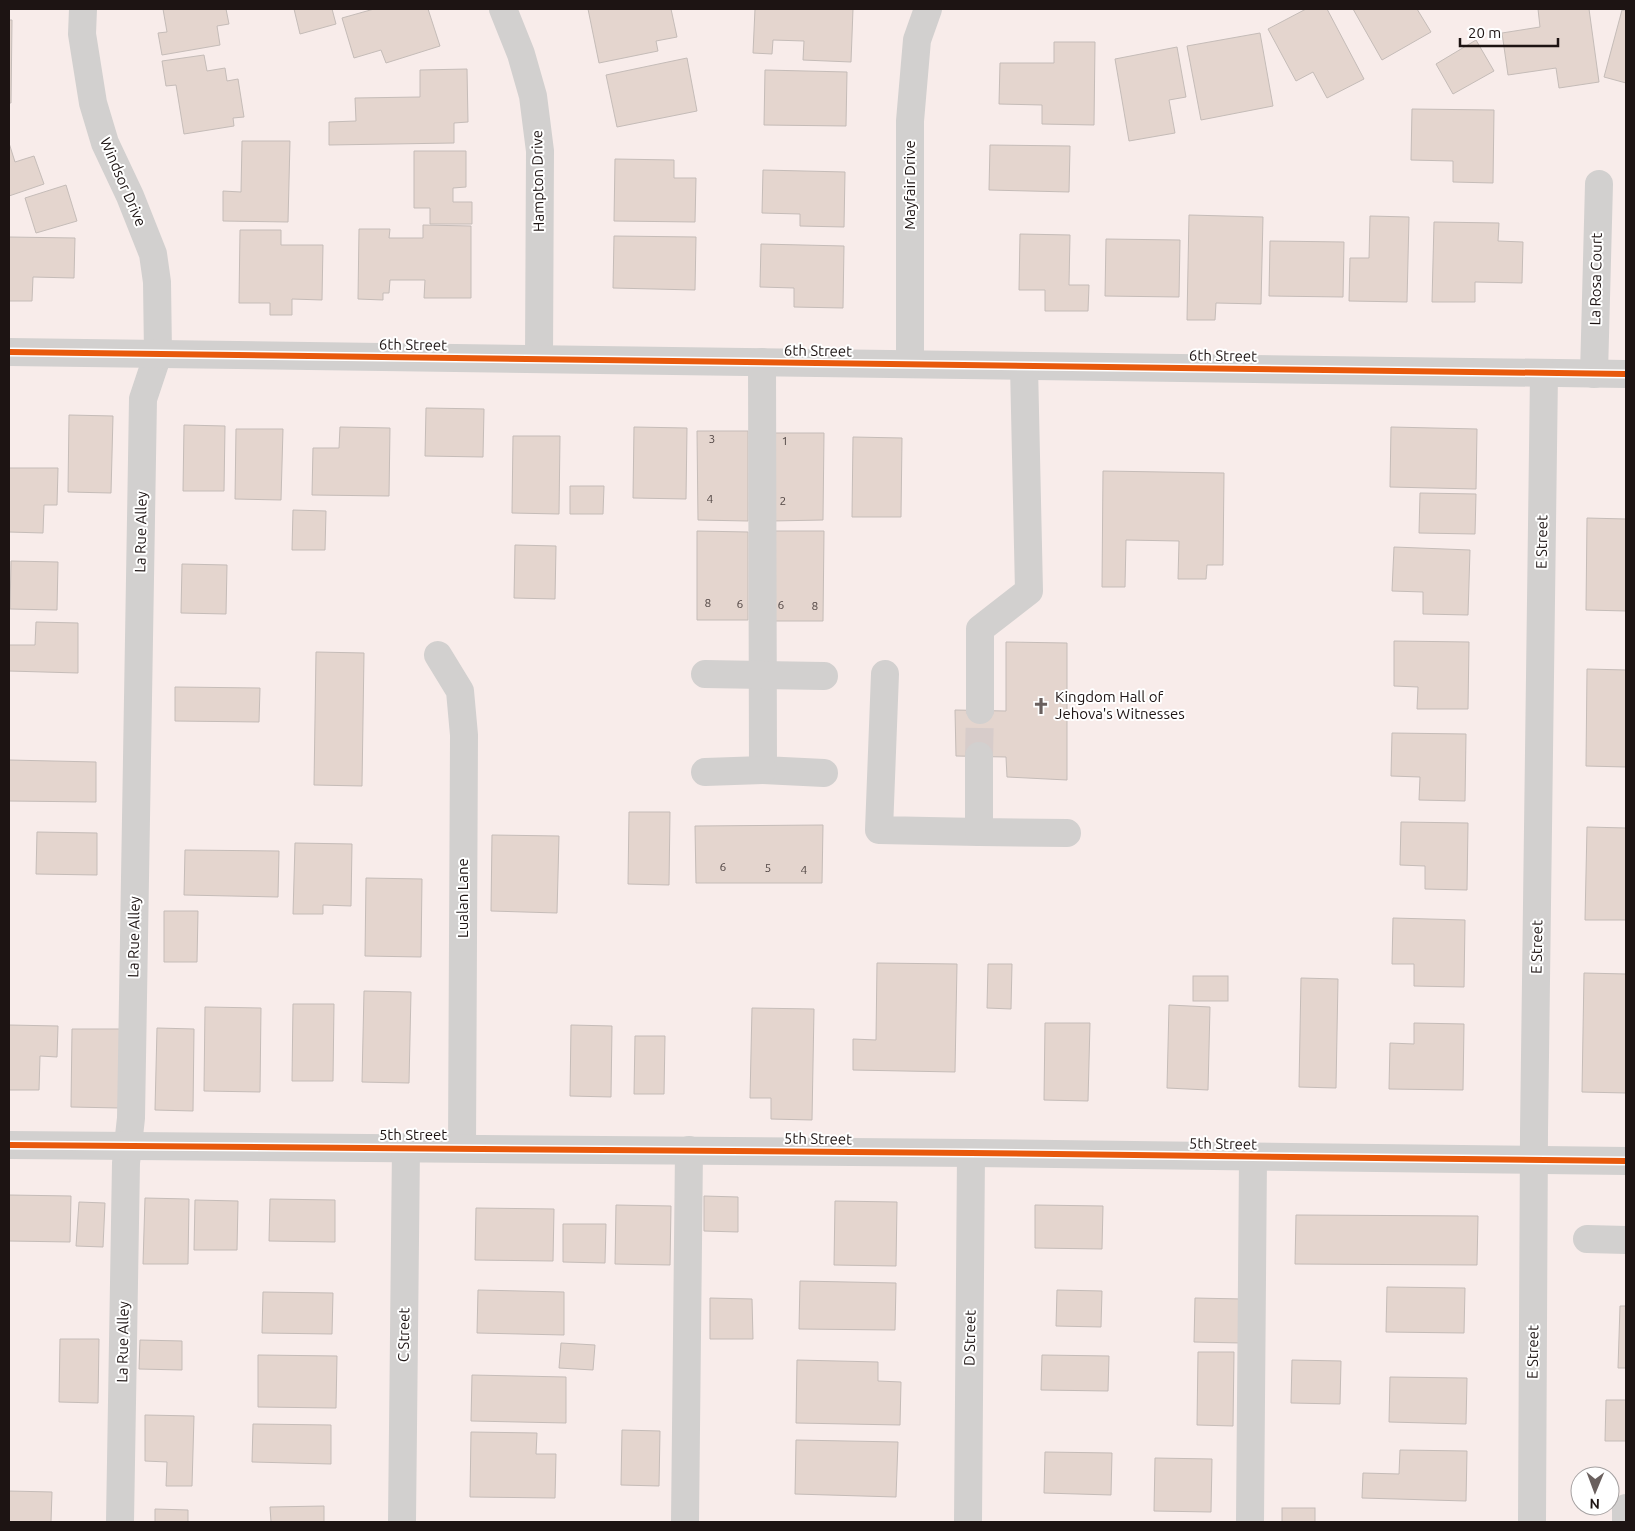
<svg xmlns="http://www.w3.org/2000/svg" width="1635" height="1531" font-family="Ubuntu,sans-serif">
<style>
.building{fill:#e4d5ce;stroke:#c5bcb8}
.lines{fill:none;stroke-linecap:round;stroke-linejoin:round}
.minor-tunnel{stroke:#d7ccca;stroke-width:28;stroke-dasharray:28 14;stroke-linecap:butt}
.minor{stroke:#d2d0cf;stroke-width:28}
.cycleway-casing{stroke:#fff;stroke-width:9}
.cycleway{stroke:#e8590c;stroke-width:6}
.labels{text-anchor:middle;stroke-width:4;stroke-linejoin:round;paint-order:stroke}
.number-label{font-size:12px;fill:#514644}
.street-label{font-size:15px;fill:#1d1413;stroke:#fff}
.poi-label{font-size:15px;fill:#1d1413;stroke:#fff;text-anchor:start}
</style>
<rect width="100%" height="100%" fill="#f8ecea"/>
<!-- building -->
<g class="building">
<polygon points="163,9 226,9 229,24 217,26 220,45 162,55 158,33 167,32"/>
<polygon points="294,9 332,9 336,24 300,34"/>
<polygon points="374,9 428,9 440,46 386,63 381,50 354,58 342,18"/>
<polygon points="588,9 671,9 677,37 656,41 658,51 599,63"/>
<polygon points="755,9 853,9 851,62 803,60 804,41 773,40 772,54 753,53"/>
<polygon points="1306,9 1327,9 1364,79 1327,98 1313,72 1296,81 1268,29"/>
<polygon points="1353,9 1417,9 1431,32 1382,60"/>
<polygon points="1538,9 1589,9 1599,82 1559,88 1556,68 1508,75 1502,33 1540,27"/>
<polygon points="1622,10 1626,11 1626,83 1604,77"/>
<polygon points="9,20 12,20 11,103 9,103"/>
<polygon points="1260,33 1273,106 1201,120 1187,46"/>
<polygon points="1476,40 1494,71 1453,94 1436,64"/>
<polygon points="1054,42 1095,42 1094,125 1042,124 1042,105 999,104 1000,63 1054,63"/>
<polygon points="1177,47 1186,97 1169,100 1175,133 1129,141 1115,59"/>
<polygon points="204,55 207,71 225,68 227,81 238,79 244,117 233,118 234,126 184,134 176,85 166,86 162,61"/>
<polygon points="687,58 697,111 617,127 606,75"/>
<polygon points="467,69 468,122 454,123 454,143 329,145 329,122 356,121 355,98 420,97 420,70"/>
<polygon points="765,70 847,72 846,126 764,125"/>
<polygon points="1412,109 1494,110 1493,183 1453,182 1453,161 1411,160"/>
<polygon points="242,141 290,141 288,222 223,221 223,191 241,192"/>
<polygon points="9,143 15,162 34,156 44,184 9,196"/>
<polygon points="990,145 1070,146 1069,192 989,190"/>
<polygon points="414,151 466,151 466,187 453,188 453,202 472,202 472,224 430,224 430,208 414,208"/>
<polygon points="615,159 674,160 674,178 696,178 695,222 614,221"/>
<polygon points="763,170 845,172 844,227 800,226 800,214 762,213"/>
<polygon points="66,185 77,221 36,233 25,198"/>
<polygon points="1189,215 1263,217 1261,304 1216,303 1215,320 1187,320"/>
<polygon points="1370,216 1409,217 1407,302 1349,301 1350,258 1369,258"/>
<polygon points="1434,222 1499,223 1498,241 1523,242 1522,283 1475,282 1475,302 1432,302"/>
<polygon points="423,225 471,226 471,298 424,298 425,280 390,280 389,293 383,293 383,300 358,299 359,229 390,229 389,238 423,238"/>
<polygon points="240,230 281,230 281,245 323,245 322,300 292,299 292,315 270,315 270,303 239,303"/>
<polygon points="1020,234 1070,235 1069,285 1089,285 1088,311 1045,311 1045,290 1019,290"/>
<polygon points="614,236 696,237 695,290 613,288"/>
<polygon points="9,237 75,238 74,278 33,277 32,301 9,301"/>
<polygon points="1106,239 1180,240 1179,297 1105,296"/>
<polygon points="1270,241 1344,242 1343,297 1269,296"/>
<polygon points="761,244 844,246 843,308 794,307 794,288 760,287"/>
<polygon points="426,408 484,409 483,457 425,456"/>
<polygon points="69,415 113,416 111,493 68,492"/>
<polygon points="184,425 225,426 224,491 183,491"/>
<polygon points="340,427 390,428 389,496 312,495 313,448 339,448"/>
<polygon points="634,427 687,428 686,499 633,498"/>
<polygon points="1391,427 1477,429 1476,489 1390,487"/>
<polygon points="236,429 283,429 281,500 235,499"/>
<polygon points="697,431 748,431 748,521 698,520"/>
<polygon points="772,433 824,433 823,520 772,521"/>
<polygon points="513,436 560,436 559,514 512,513"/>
<polygon points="853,437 902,438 901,517 852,517"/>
<polygon points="9,468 58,468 57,505 44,505 43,533 9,532"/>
<polygon points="1103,471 1224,473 1223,565 1207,565 1206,579 1178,579 1179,541 1126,540 1125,587 1102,587"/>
<polygon points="570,486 604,486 603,514 570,514"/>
<polygon points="1420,493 1476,494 1475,534 1419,533"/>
<polygon points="293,510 326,511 325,550 292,550"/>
<polygon points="1587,518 1626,519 1626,611 1586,610"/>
<polygon points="697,531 748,532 748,620 697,620"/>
<polygon points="771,531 824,531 823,621 772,621"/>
<polygon points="515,545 556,546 555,599 514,598"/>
<polygon points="1394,547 1470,550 1468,615 1423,614 1423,592 1392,591"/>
<polygon points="11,561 58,562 57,610 10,609"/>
<polygon points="182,564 227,565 226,614 181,613"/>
<polygon points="36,622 78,623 78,673 9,671 9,645 35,645"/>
<polygon points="1394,641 1469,642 1468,709 1417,709 1418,687 1394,686"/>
<polygon points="1006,642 1067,643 1067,780 1007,777 1006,757 956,756 955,710 1006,711"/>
<polygon points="316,652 364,653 362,786 314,785"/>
<polygon points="1587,669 1626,670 1626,767 1586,766"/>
<polygon points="175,687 260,688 259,722 175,721"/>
<polygon points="1392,733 1466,734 1465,801 1419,800 1420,777 1391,776"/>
<polygon points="9,760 96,762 96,802 9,801"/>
<polygon points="629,812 670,812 669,885 628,884"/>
<polygon points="1401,822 1468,823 1467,890 1425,889 1425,866 1400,865"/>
<polygon points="823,825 822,883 696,883 695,826"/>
<polygon points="1587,827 1626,828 1626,920 1585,920"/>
<polygon points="37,832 97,833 97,875 36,874"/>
<polygon points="492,835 559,836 557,913 491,911"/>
<polygon points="295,843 352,844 351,906 323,905 323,914 293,914"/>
<polygon points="185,850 279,851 278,897 184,895"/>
<polygon points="366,878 422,879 421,957 365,956"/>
<polygon points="164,911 198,911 197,962 164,962"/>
<polygon points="1393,918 1465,920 1464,987 1414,986 1414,964 1392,964"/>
<polygon points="877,963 957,964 955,1072 853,1070 853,1039 876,1040"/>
<polygon points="988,964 1012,964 1011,1009 987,1008"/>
<polygon points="1584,973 1626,974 1626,1093 1582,1092"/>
<rect x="1193" y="976" width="35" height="25"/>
<polygon points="1301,978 1338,979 1336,1088 1299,1087"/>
<polygon points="364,991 411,992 409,1083 362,1082"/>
<polygon points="293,1004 334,1004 333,1081 292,1081"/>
<polygon points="1169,1005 1210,1007 1208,1090 1167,1088"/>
<polygon points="205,1007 261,1008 260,1092 204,1091"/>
<polygon points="752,1008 814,1009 812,1120 771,1119 771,1098 750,1098"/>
<polygon points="1045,1023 1090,1023 1088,1101 1044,1100"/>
<polygon points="1414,1023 1464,1024 1463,1090 1389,1089 1390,1043 1414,1044"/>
<polygon points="9,1025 58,1026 57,1057 40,1056 39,1090 9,1090"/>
<polygon points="571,1025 612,1026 611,1097 570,1096"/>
<polygon points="157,1028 194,1029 193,1111 155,1110"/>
<polygon points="72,1029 121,1029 120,1108 71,1107"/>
<polygon points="635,1036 665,1036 664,1094 634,1094"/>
<polygon points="9,1195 71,1196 70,1242 9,1241"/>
<polygon points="704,1196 738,1197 738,1232 704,1231"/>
<polygon points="145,1198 189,1199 188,1264 143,1264"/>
<polygon points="270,1199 335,1200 335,1242 269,1241"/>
<polygon points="195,1200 238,1201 237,1250 194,1250"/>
<polygon points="835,1201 897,1202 896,1266 834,1265"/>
<polygon points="79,1202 105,1203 103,1247 76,1246"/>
<polygon points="616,1205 671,1206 670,1265 615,1264"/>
<polygon points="1035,1205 1103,1206 1102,1249 1035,1248"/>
<polygon points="476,1208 554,1209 553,1261 475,1260"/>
<polygon points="1296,1215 1478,1216 1477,1265 1295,1264"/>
<polygon points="563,1224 606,1224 605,1263 563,1262"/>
<polygon points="800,1281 896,1283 895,1330 799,1329"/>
<polygon points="1387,1287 1465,1288 1464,1333 1386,1332"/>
<polygon points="478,1290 564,1292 564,1335 477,1333"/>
<polygon points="1057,1290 1102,1291 1101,1327 1056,1326"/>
<polygon points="263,1292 333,1293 332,1334 262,1333"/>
<polygon points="710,1298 752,1299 753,1339 710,1339"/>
<polygon points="1195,1298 1242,1299 1241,1343 1194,1342"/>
<polygon points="1620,1306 1626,1306 1626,1368 1618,1368"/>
<polygon points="60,1339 99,1339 98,1403 59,1402"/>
<polygon points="140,1340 182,1341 182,1370 139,1369"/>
<polygon points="561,1343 595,1345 593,1370 559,1368"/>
<polygon points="1198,1352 1234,1352 1233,1426 1197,1425"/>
<polygon points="258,1355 337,1356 336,1408 258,1407"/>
<polygon points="1042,1355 1109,1356 1108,1391 1041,1390"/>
<polygon points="797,1360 878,1362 878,1381 901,1382 900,1425 796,1423"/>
<polygon points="1292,1360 1341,1361 1340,1404 1291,1403"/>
<polygon points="472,1375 566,1377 566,1423 471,1421"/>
<polygon points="1390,1377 1467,1378 1466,1424 1389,1422"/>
<polygon points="1606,1400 1626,1400 1626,1441 1605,1441"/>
<polygon points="145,1415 194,1416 192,1486 166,1486 167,1462 145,1461"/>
<polygon points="253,1424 331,1425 331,1464 252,1462"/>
<polygon points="622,1430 660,1431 659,1486 621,1485"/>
<polygon points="471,1432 537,1433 536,1454 556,1454 555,1498 470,1497"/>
<polygon points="796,1440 898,1442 896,1497 795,1494"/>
<polygon points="1400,1450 1467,1451 1466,1501 1362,1498 1363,1473 1399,1474"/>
<polygon points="1045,1452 1112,1453 1111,1495 1044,1493"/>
<polygon points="1155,1458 1212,1459 1211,1512 1154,1511"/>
<polygon points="9,1491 52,1492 51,1522 9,1522"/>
<polygon points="324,1506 324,1522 271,1522 270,1507"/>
<rect x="1282" y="1508" width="33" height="14"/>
<polygon points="155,1509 188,1510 188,1522 155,1522"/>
</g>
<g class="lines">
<!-- minor-tunnel -->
<polyline class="minor-tunnel" points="979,756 980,710"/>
<!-- minor -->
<g class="minor">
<polyline points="83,9 82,34 93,103 105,143 130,196 153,254 157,282 158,354 143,399 131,1118 126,1163 120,1522"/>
<polyline points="503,9 521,54 533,96 540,151 539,359"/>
<polyline points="9,352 1626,374"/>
<polyline points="762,362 763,770 824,773"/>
<polyline points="910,364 910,121 917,40 928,9"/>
<polyline points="1594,374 1599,184"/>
<polyline points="438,655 460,691 464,735 462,1148"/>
<polyline points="705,674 824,676"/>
<polyline points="885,674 879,830 979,832"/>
<polyline points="980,710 980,629 1029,591 1024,366"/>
<polyline points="979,756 979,832 1067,833"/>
<polyline points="705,772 763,770"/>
<polyline points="9,1145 971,1153 1626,1161"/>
<polyline points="1587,1239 1626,1240"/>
<polyline points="402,1522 406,1147"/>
<polyline points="685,1522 689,1150"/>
<polyline points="968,1522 971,1153"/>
<polyline points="1250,1522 1253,1157"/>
<polyline points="1532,1522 1534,1132 1544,373"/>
<polyline points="1626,1522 1626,1508"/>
</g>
<!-- cycleway casing -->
<g class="cycleway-casing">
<g id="cycleway">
<polyline points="9,352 1626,374"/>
<polyline points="9,1145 971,1153 1626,1161"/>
</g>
</g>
<!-- cycleway -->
<use href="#cycleway" class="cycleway"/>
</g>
<!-- icons -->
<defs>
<g id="church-bare" transform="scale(1.35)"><path d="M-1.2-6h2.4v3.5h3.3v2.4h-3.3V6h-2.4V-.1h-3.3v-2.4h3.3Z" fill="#6a605e" stroke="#fff" stroke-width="2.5" paint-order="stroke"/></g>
</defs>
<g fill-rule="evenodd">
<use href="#church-bare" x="1041" y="706"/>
</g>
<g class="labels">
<!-- number labels -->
<g class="number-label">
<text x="712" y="443">3</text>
<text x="785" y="445">1</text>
<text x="710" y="503">4</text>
<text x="783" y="505">2</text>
<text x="708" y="607">8</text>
<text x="740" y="608">6</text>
<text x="781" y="609">6</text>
<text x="815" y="610">8</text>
<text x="723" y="871">6</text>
<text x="768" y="872">5</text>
<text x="804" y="874">4</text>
</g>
<!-- street labels -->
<g class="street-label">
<text transform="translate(538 181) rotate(-91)" y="5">Hampton Drive</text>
<text transform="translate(123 182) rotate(67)" y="5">Windsor Drive</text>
<text transform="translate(910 185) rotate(-90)" y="5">Mayfair Drive</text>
<text transform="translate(1596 279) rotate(-89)" y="5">La Rosa Court</text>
<text transform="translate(413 345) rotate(1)" y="5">6th Street</text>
<text transform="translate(818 351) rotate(1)" y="5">6th Street</text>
<text transform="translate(1223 356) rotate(1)" y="5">6th Street</text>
<text transform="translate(141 532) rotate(-89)" y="5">La Rue Alley</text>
<text transform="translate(1542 542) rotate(-89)" y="5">E Street</text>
<text transform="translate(463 898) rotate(-90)" y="5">Lualan Lane</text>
<text transform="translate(134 937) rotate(-89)" y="5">La Rue Alley</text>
<text transform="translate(1537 947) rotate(-89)" y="5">E Street</text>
<text x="413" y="1140">5th Street</text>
<text transform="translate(818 1139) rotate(1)" y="5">5th Street</text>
<text transform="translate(1223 1144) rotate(1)" y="5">5th Street</text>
<text transform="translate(404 1335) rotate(-89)" y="5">C Street</text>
<text transform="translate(970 1338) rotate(-89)" y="5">D Street</text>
<text transform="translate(123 1342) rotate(-89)" y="5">La Rue Alley</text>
<text transform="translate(1533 1352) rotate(-89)" y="5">E Street</text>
</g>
<!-- poi labels -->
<g class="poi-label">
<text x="1055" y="702">Kingdom Hall of<tspan x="1055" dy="17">Jehova's Witnesses</tspan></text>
</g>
</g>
<!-- border -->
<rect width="1635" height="1531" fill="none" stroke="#1d1413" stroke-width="20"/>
<!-- north arrow -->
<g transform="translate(1595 1491) rotate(181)"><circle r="24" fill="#ffffff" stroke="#a5a1a1"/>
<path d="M0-4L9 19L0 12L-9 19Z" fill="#6a605e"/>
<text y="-8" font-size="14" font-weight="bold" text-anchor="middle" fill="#1d1413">N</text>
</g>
<!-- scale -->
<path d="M1460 38v8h98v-8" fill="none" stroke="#1d1413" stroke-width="2.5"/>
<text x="1468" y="38" font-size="15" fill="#1d1413" stroke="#ffffff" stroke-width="4" paint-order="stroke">20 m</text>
</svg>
